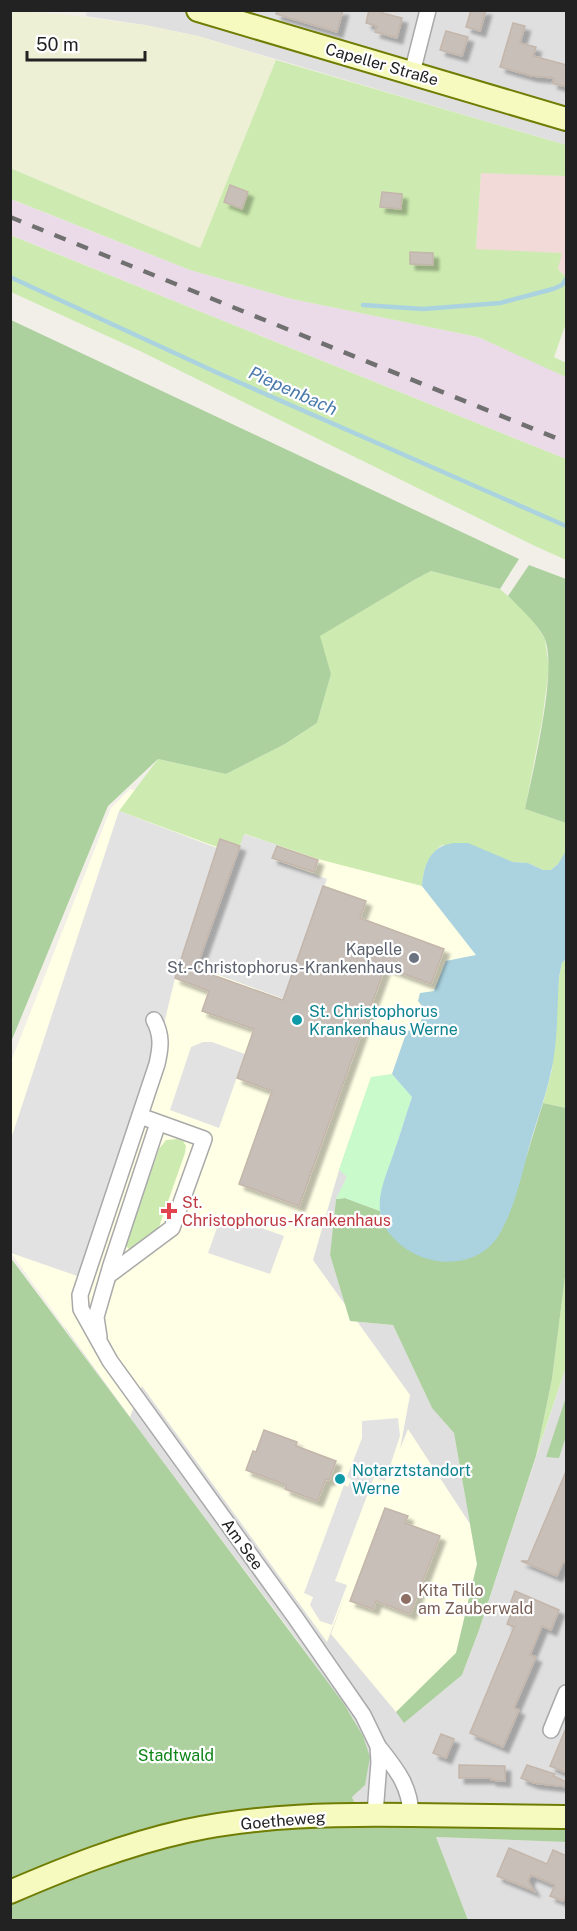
<svg xmlns="http://www.w3.org/2000/svg" width="577" height="1931" font-family="'Public Sans',sans-serif">
<style>
.residential{fill:#e0dfdf}
.commercial{fill:#f2dad9}
.industrial{fill:#ebdbe8}
.education{fill:#ffffe5}
.farmland{fill:#eef0d5}
.grass{fill:#cdebb0}
.forest{fill:#add19e}
.park{fill:#c8facc}
.parking{fill:#e2e2e2}
.water{fill:#aad3df}
.lines{fill:none;stroke-linecap:round;stroke-linejoin:round}
.stream{stroke:#aad3df;stroke-width:4.5}
.building{fill:#c7bfb8;stroke:#c4b6ab;stroke-width:1.5;filter:url(#shadow)}
.street-casing{stroke:#a9a9a9;stroke-width:18}
.secondary-casing{stroke:#707d05;stroke-width:26}
.street{stroke:#fff;stroke-width:15}
.secondary{stroke:#f7fabf;stroke-width:22}
.rail{stroke:#707070;stroke-width:4.5;stroke-dasharray:12 12;stroke-linecap:butt}
.worship-dot{fill:#6b7280;stroke:#fff;stroke-width:2}
.culture-dot{fill:#0f9aa8;stroke:#fff;stroke-width:2}
.health-dot{fill:#e0444e;stroke:#fff;stroke-width:2}
.education-dot{fill:#8d6e63;stroke:#fff;stroke-width:2}
.labels{text-anchor:middle;stroke-width:4.5;stroke-linejoin:round;paint-order:stroke}
.street-label{font-size:16px;fill:#222;stroke:#fff}
.worship-label{font-size:16px;fill:#5b616d;stroke:#fff;text-anchor:end}
.culture-label{font-size:16px;fill:#0d838f;stroke:#fff;text-anchor:start}
.health-label{font-size:16px;fill:#be3a42;stroke:#fff;text-anchor:start}
.education-label{font-size:16px;fill:#785e54;stroke:#fff;text-anchor:start}
.park-label{font-size:16px;fill:#0c8416;stroke:#fff}
.water-label{font-size:18px;font-style:italic;fill:#4a7aab;stroke:#fff}
</style>
<defs>
<filter id="shadow"><feDropShadow dx="5.5" dy="5.5" stdDeviation="1.5" flood-color="#0004"/></filter>
</defs>
<rect width="100%" height="100%" fill="#f2efe9"/>
<!-- residential -->
<g class="residential">
<polygon points="87,10 566,11 566,145 198,36 145,25 86,16"/>
<polygon points="407,1031 392,1074 371,1078 347,1177 336,1199 330,1255 350,1321 393,1325 432,1408 454,1433 477,1564 397,1712 405,1722 462,1675 479,1630 566,1367 566,1828 453,1824 363,1824 352,1797 354,1720 290,1630 132,1421 65,1329 153,1070"/>
<polygon points="436,1837 566,1842 566,1920 468,1920"/>
</g>
<!-- commercial -->
<polygon class="commercial" points="481,172 566,176 566,277 558,269 561,253 476,250"/>
<!-- industrial -->
<polygon class="industrial" points="10,199 190,270 292,299 478,337 548,368 566,377 566,459 11,235"/>
<!-- education -->
<polygon class="education" points="130,789 422,886 476,955 446,961 418,1030 407,1031 392,1074 371,1078 339,1170 313,1260 410,1395 400,1449 408,1429 470,1524 477,1564 456,1653 396,1712 331,1634 346,1593 327,1642 142,1386 130,1417 11,1253 10,1064 111,808"/>
<!-- farmland -->
<polygon class="farmland" points="10,11 61,14 145,25 198,36 276,60 200,248 11,168"/>
<!-- grass -->
<g class="grass">
<polygon points="276,60 566,145 566,176 481,173 476,249 562,253 558,269 566,277 566,323 554,357 566,363 566,377 478,337 292,299 190,270 11,199 10,168 200,248"/>
<polygon points="10,235 566,459 566,560 535,546 140,351 11,292"/>
<path d="M431 571 500 589 529 615 545 639 549 668 542 721 525 809 566 823V853L558 864 551 870H543L528 863 513 862 498 857 442 845C428 855 423 869 422 886L318 859 245 834 240 846 230 843 224 858 217 847 119 811 158 759 226 774 285 744 317 723 331 674 319 636 414 580Z"/>
<polygon points="566,959 566,1108 543,1103 552,1070 559,977 562,963"/>
<polygon points="177,1139 183,1141 186,1146 185,1153 159,1227 156,1231 130,1250 126,1246 126,1242 159,1149 166,1140"/>
<polygon points="566,1269 566,1367 536,1456 552,1379"/>
</g>
<!-- forest -->
<g class="forest">
<polygon points="11,320 519,559 500,589 431,571 414,580 320,636 331,674 317,723 285,744 226,774 158,759 108,806 11,1042"/>
<path d="M529 565 566 579V823L525 809C532 775 559 666 544 637 535 621 521 609 508 596Z"/>
<polygon points="543,1103 566,1108 566,1269 552,1379 536,1456 479,1630 462,1675 404,1723 396,1712 456,1653 477,1564 454,1433 432,1408 393,1325 350,1321 330,1255 336,1199 345,1198 380,1211 382,1223 509,1213"/>
<polygon points="10,1257 344,1704 363,1736 370,1757 365,1785 352,1797 363,1824 453,1824 566,1828 566,1842 436,1837 468,1920 11,1920"/>
<polygon points="566,1397 566,1436 559,1458 546,1457"/>
</g>
<!-- park -->
<polygon class="park" points="392,1074 412,1097 381,1192 380,1211 345,1198 336,1199 347,1177 339,1170 371,1077"/>
<!-- parking -->
<g class="parking">
<polygon points="119,811 217,848 175,978 153,1070 83,1278 11,1253 11,1139"/>
<polygon points="244,834 278,845 273,859 327,879 284,999 197,967"/>
<polygon points="203,1042 212,1042 245,1054 219,1128 170,1110 191,1047"/>
<polygon points="222,1214 284,1236 270,1274 208,1253"/>
<polygon points="398,1418 400,1436 385,1481 374,1477 335,1581 347,1585 332,1625 320,1621 310,1605 313,1597 304,1593 344,1485 348,1487 351,1479 347,1477 362,1438 362,1421"/>
</g>
<!-- water -->
<path class="water" d="M453 843H468L513 862 528 863 543 870H551L558 864 566 851V959L562 963 559 977C557 1007 558 1043 551 1072 545 1099 535 1125 528 1151 521 1178 514 1209 500 1233 480 1269 430 1269 401 1245 390 1236 381 1225 380 1211 378 1193 386 1175 392 1158 399 1138 405 1118 412 1097L392 1074 407 1031 418 1029 425 1010 418 1001 420 993 434 991 446 961 476 955 422 886C424 864 430 847 453 843Z"/>
<g class="lines">
<!-- stream -->
<g class="stream">
<polyline points="10,277 220,374 566,526"/>
<polyline points="363,305 423,309 500,303 553,289 562,285 566,279"/>
</g>
</g>
<!-- building -->
<g class="building">
<polygon points="277,10 343,10 337,32 276,14"/>
<polygon points="369,10 383,10 382,13 402,18 397,38 375,32 377,26 366,23"/>
<polygon points="471,10 486,10 480,31 466,27"/>
<polygon points="513,23 525,26 520,43 536,47 533,56 567,65 567,87 552,83 554,78 532,76 500,67"/>
<polygon points="446,31 468,37 462,56 440,50"/>
<polygon points="230,185 248,192 242,209 224,202"/>
<polygon points="382,192 402,194 401,209 380,207"/>
<polygon points="410,252 433,253 433,265 410,264"/>
<polygon points="220,839 240,846 196,969 283,1000 323,886 366,901 360,918 444,949 431,984 385,967 299,1206 239,1184 272,1091 237,1078 254,1029 202,1011 209,991 175,978"/>
<polygon points="277,846 318,860 314,872 272,858"/>
<polygon points="264,1430 297,1442 296,1446 336,1461 329,1480 326,1479 317,1501 285,1489 286,1485 246,1470 253,1451 256,1452"/>
<polygon points="567,1469 567,1564 563,1562 557,1576 521,1561 528,1561"/>
<polygon points="385,1508 408,1516 405,1523 440,1536 410,1614 376,1601 373,1609 350,1601"/>
<polygon points="515,1591 559,1610 551,1630 542,1626 530,1655 536,1657 514,1708 519,1710 503,1747 470,1733 514,1627 507,1624 513,1609 509,1607"/>
<polygon points="566,1728 567,1728 567,1773 550,1766"/>
<polygon points="441,1734 454,1739 446,1758 433,1753"/>
<polygon points="459,1765 505,1766 505,1781 491,1780 491,1778 459,1778"/>
<polygon points="527,1765 555,1774 553,1776 567,1782 567,1787 534,1783 521,1778"/>
<polygon points="509,1848 547,1864 553,1850 567,1856 567,1893 563,1901 550,1896 555,1885 531,1875 528,1881 534,1891 497,1876"/>
</g>
<g class="lines">
<!-- street casing -->
<g class="street-casing">
<g id="street">
<polyline points="412,73 428,10"/>
<path d="M154 1020C162 1035 161 1047 157 1064L80 1295 81 1309 110 1361 295 1617 363 1715 378 1746 379 1762 375 1814"/>
<polyline points="109,1275 172,1228 204,1139 140,1116"/>
<polyline points="99,1337 96,1317 111,1265 158,1123"/>
<polyline points="551,1730 566,1693"/>
<path d="M378 1746C396 1769 410 1785 411 1815"/>
</g>
</g>
<!-- secondary casing -->
<g class="secondary-casing">
<g id="secondary">
<polyline points="198,10 566,119"/>
<path d="M10 1892C68 1867 124 1845 186 1831 260 1815 337 1814 412 1815 464 1816 515 1816 566 1817"/>
</g>
</g>
<!-- street -->
<use href="#street" class="street"/>
<!-- secondary -->
<use href="#secondary" class="secondary"/>
<!-- rail -->
<polyline class="rail" points="10,217 566,442"/>
</g>
<!-- markers -->
<circle class="worship-dot" cx="414" cy="958" r="6"/>
<g class="culture-dot">
<circle cx="297" cy="1020" r="6"/>
<circle cx="340" cy="1479" r="6"/>
</g>
<path class="health-dot" d="M166 1202h6v6h6v6h-6v6h-6v-6h-6v-6h6z"/>
<circle class="education-dot" cx="406" cy="1599" r="6"/>
<g class="labels">
<!-- street labels -->
<g class="street-label">
<text transform="translate(382 64) rotate(16)" y="6">Capeller Straße</text>
<text transform="translate(243 1544) rotate(54)" y="6">Am See</text>
<text transform="translate(283 1820) rotate(-5)" y="6">Goetheweg</text>
</g>
<!-- worship labels -->
<g class="worship-label">
<text x="402" y="955">Kapelle<tspan x="402" dy="18">St.-Christophorus-Krankenhaus</tspan></text>
</g>
<!-- culture labels -->
<g class="culture-label">
<text x="309" y="1017">St. Christophorus<tspan x="309" dy="18">Krankenhaus Werne</tspan></text>
<text x="352" y="1476">Notarztstandort<tspan x="352" dy="18">Werne</tspan></text>
</g>
<!-- health labels -->
<g class="health-label">
<text x="182" y="1208">St.<tspan x="182" dy="18">Christophorus-Krankenhaus</tspan></text>
</g>
<!-- education labels -->
<g class="education-label">
<text x="418" y="1596">Kita Tillo<tspan x="418" dy="18">am Zauberwald</tspan></text>
</g>
<!-- park labels -->
<g class="park-label">
<text x="176" y="1761">Stadtwald</text>
</g>
<!-- water labels -->
<g class="water-label">
<text transform="translate(293 391) rotate(24)" y="6">Piepenbach</text>
</g>
</g>
<!-- border -->
<rect width="577" height="1931" fill="none" stroke="#222222" stroke-width="24"/>
<!-- scale -->
<path d="M27 51v9h118v-9" fill="none" stroke="#222222" stroke-width="3"/>
<text x="36" y="51" font-size="18" fill="#222222" stroke="#ffffff" stroke-width="4.5" paint-order="stroke">50 m</text>
</svg>
